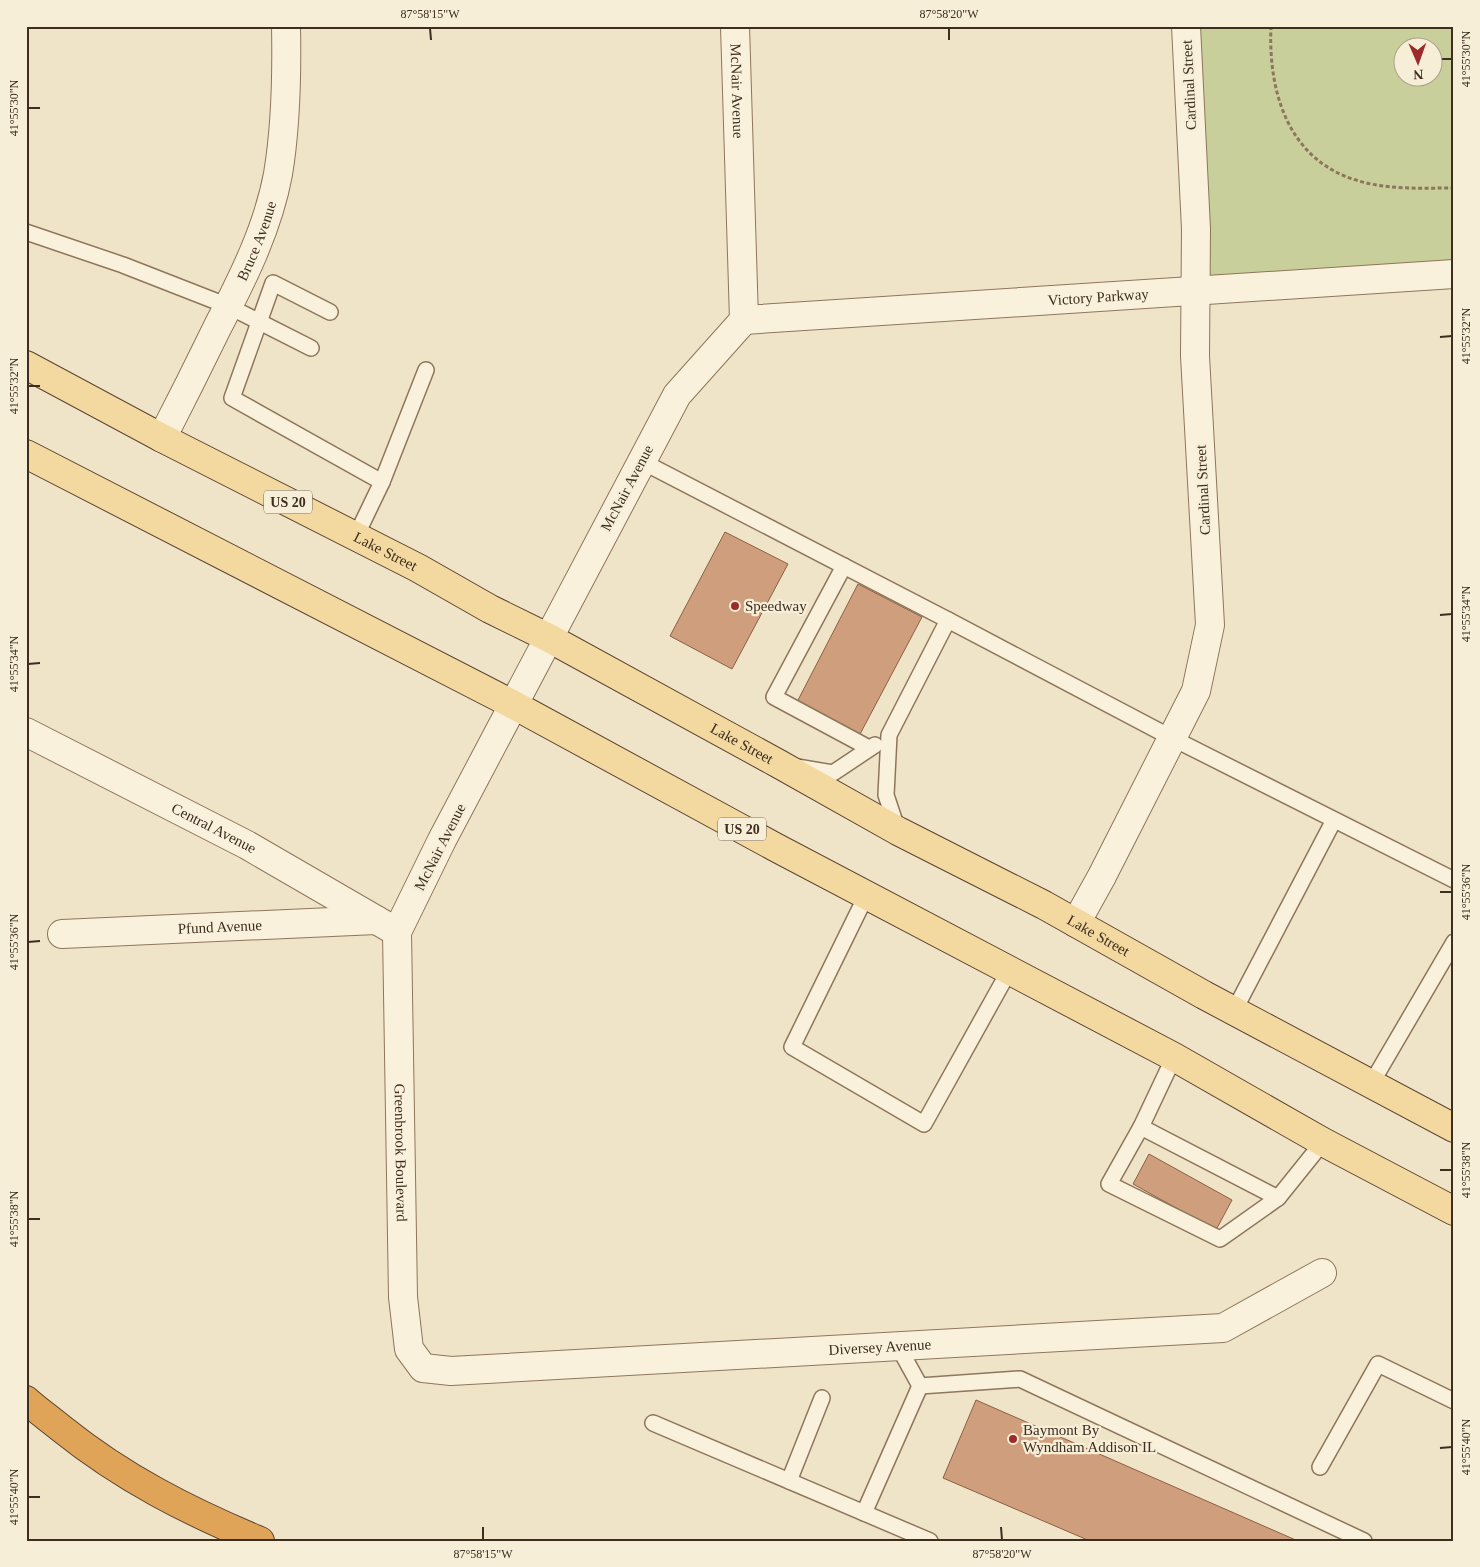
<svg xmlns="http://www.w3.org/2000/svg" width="1480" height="1567" font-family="Georgia,serif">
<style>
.green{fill:#c9cf9b;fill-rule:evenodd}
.building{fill:#cf9f7d;stroke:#8d5f41}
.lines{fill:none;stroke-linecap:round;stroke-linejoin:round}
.service-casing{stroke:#8d765c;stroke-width:18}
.minor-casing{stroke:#8d765c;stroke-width:30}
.primary-casing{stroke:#5b4430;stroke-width:30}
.motorway-casing{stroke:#5b4430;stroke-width:30}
.path{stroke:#8d765c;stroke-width:3;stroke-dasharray:4 2.5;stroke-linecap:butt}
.service{stroke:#faf1dc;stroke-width:15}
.minor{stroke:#faf1dc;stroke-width:28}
.primary{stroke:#f3d9a0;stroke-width:28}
.motorway{stroke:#e0a458;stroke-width:28}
.ticks{fill:none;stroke:#3d2e20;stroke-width:2}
.poi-dot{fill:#9e2a2b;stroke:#f7eed8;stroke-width:2}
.labels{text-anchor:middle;stroke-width:4.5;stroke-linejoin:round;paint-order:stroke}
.shield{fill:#f7eed8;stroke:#756857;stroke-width:1}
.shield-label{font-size:14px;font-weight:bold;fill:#3d2e20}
.street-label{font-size:15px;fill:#3d2e20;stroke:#f7eed8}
.poi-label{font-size:15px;fill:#3d2e20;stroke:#f7eed8;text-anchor:start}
.neatline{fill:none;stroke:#3d2e20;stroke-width:2}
.ticks-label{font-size:12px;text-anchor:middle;fill:#3d2e20}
</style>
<rect width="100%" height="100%" fill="#f0e4c8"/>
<!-- green -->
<path class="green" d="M1198 26H1454V262L1210 276 1206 261ZM1402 48H1432V78H1402Z"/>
<!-- building -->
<g class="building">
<polygon points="725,532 788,564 732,669 670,636"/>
<polygon points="858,584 922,617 859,736 796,704"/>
<polygon points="1149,1154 1232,1200 1216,1230 1133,1184"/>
<polygon points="976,1400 1298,1541 1090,1541 943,1478"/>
</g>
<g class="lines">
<!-- service casing -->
<g class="service-casing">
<g id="service">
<polyline points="26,232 123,265 228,306 311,348"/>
<polyline points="330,312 273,283 232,398 382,482"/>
<polyline points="641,461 948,620"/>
<polyline points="356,536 382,482 426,370"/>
<polyline points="844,566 774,697 869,748"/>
<polyline points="797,767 833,773 875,745"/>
<polyline points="898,831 886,795 889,735 948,620 1172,738 1454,880"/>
<polyline points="867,894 792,1047 924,1124 1009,971"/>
<polyline points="1234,1011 1334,820"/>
<polyline points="1174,1057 1141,1127 1278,1198 1323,1142"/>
<polyline points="1371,1084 1454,942"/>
<polyline points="1141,1127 1109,1184 1220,1239 1278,1198"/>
<polyline points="898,1346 920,1386"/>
<polyline points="920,1386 1020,1379 1364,1541"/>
<polyline points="653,1423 930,1541"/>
<polyline points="1320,1467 1378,1364 1454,1401"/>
<polyline points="789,1481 822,1398"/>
<polyline points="864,1513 920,1386"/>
</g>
</g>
<!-- minor casing -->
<g class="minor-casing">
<g id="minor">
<path id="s1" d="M735 26 744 320 677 395 442 840 397 932 403 1297 409 1349 423 1368 451 1371 1223 1328 1322 1273"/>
<path id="s2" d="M744 320 1454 274"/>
<path id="s3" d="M162 438C181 401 200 363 218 326 243 278 268 228 278 174 286 126 287 75 286 26"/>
<path id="s4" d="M26 732 247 845 397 932"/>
<polyline points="1076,923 1102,876 1196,691 1210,625 1195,356 1196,229 1186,26"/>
<path id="s5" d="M62 934 376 920"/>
</g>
</g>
<!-- primary casing -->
<g class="primary-casing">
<g id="primary">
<path id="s6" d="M26 365 162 438 418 568 490 609 549 638 779 764 898 831 1044 905 1204 995 1454 1128"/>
<polyline points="26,454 514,705 775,847 1174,1057 1323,1142 1454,1211"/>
</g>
</g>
<!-- motorway casing -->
<g class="motorway-casing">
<path id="motorway" d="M26 1400C37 1410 50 1419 62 1429 123 1478 188 1511 260 1541"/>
</g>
<!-- path -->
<path class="path" d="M1271 26C1268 92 1288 161 1359 181 1389 190 1422 188 1454 188"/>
<!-- service -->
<use href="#service" class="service"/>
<!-- minor -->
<use href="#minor" class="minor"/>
<!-- primary -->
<use href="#primary" class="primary"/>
<!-- motorway -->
<use href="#motorway" class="motorway"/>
</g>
<!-- ticks -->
<path class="ticks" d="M430 28 431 40M949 28V40M1440 59H1452M28 108H40M1440 337 1452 336M28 386H40M1440 615 1452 614M28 664 40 663M1440 892H1452M28 942 40 941M1440 1170H1452M28 1219H40M1440 1448 1452 1447M28 1497H40M483 1527V1540M1001 1527 1002 1540"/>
<!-- markers -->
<g class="poi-dot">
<circle cx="735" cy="606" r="5"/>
<circle cx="1013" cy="1439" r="5"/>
</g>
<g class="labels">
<!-- shield labels -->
<g class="shield">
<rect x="264" y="490.5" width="48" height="23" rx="4"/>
<rect x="718" y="817.5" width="48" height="23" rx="4"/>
</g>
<g class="shield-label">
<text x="288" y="507">US 20</text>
<text x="742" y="834">US 20</text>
</g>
<!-- street labels -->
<g class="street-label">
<text transform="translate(1189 85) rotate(-93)" y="5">Cardinal Street</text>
<text dy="5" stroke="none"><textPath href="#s1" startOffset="65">McNair Avenue</textPath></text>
<text dy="5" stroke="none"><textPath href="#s3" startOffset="219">Bruce Avenue</textPath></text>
<text dy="5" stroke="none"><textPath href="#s2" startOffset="355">Victory Parkway</textPath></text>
<text transform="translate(627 488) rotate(-62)" y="5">McNair Avenue</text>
<text transform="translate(1203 490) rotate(-93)" y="5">Cardinal Street</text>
<text dy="5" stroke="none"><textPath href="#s6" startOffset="405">Lake Street</textPath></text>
<text dy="5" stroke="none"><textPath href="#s6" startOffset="810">Lake Street</textPath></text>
<text dy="5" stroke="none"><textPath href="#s4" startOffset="211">Central Avenue</textPath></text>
<text transform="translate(440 847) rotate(-63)" y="5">McNair Avenue</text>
<text dy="5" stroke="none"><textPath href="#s5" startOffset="158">Pfund Avenue</textPath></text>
<text dy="5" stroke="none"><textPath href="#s6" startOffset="1215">Lake Street</textPath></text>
<text dy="5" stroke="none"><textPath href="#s1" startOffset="1221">Greenbrook Boulevard</textPath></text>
<text dy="5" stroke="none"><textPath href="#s1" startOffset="1899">Diversey Avenue</textPath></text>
</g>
<!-- poi labels -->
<g class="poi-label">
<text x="745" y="611">Speedway</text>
<text x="1023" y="1435">Baymont By<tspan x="1023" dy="17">Wyndham Addison IL</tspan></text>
</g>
</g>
<!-- border -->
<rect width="1480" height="1567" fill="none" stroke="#f7eed8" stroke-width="55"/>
<!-- north arrow -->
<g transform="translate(1418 62) rotate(178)"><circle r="24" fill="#f7eed8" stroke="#ada18e"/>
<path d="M0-4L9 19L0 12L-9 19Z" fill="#9e2a2b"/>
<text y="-8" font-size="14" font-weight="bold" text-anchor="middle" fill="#3d2e20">N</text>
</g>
<rect x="28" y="28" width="1424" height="1512" class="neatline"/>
<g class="ticks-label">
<text x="430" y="18">87°58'15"W</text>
<text x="949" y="18">87°58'20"W</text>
<text transform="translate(1466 59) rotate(-90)" y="4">41°55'30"N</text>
<text transform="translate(14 108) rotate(-90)" y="4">41°55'30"N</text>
<text transform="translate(1466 336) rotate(-90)" y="4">41°55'32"N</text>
<text transform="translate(14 386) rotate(-90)" y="4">41°55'32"N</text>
<text transform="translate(1466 614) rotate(-90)" y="4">41°55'34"N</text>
<text transform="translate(14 664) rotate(-90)" y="4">41°55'34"N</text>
<text transform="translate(1466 892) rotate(-90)" y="4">41°55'36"N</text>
<text transform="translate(14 942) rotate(-90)" y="4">41°55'36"N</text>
<text transform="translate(1466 1170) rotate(-90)" y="4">41°55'38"N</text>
<text transform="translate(14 1219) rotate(-90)" y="4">41°55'38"N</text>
<text transform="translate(1466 1447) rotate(-90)" y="4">41°55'40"N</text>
<text transform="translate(14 1497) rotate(-90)" y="4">41°55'40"N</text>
<text x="483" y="1558">87°58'15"W</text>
<text x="1002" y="1558">87°58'20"W</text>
</g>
</svg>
